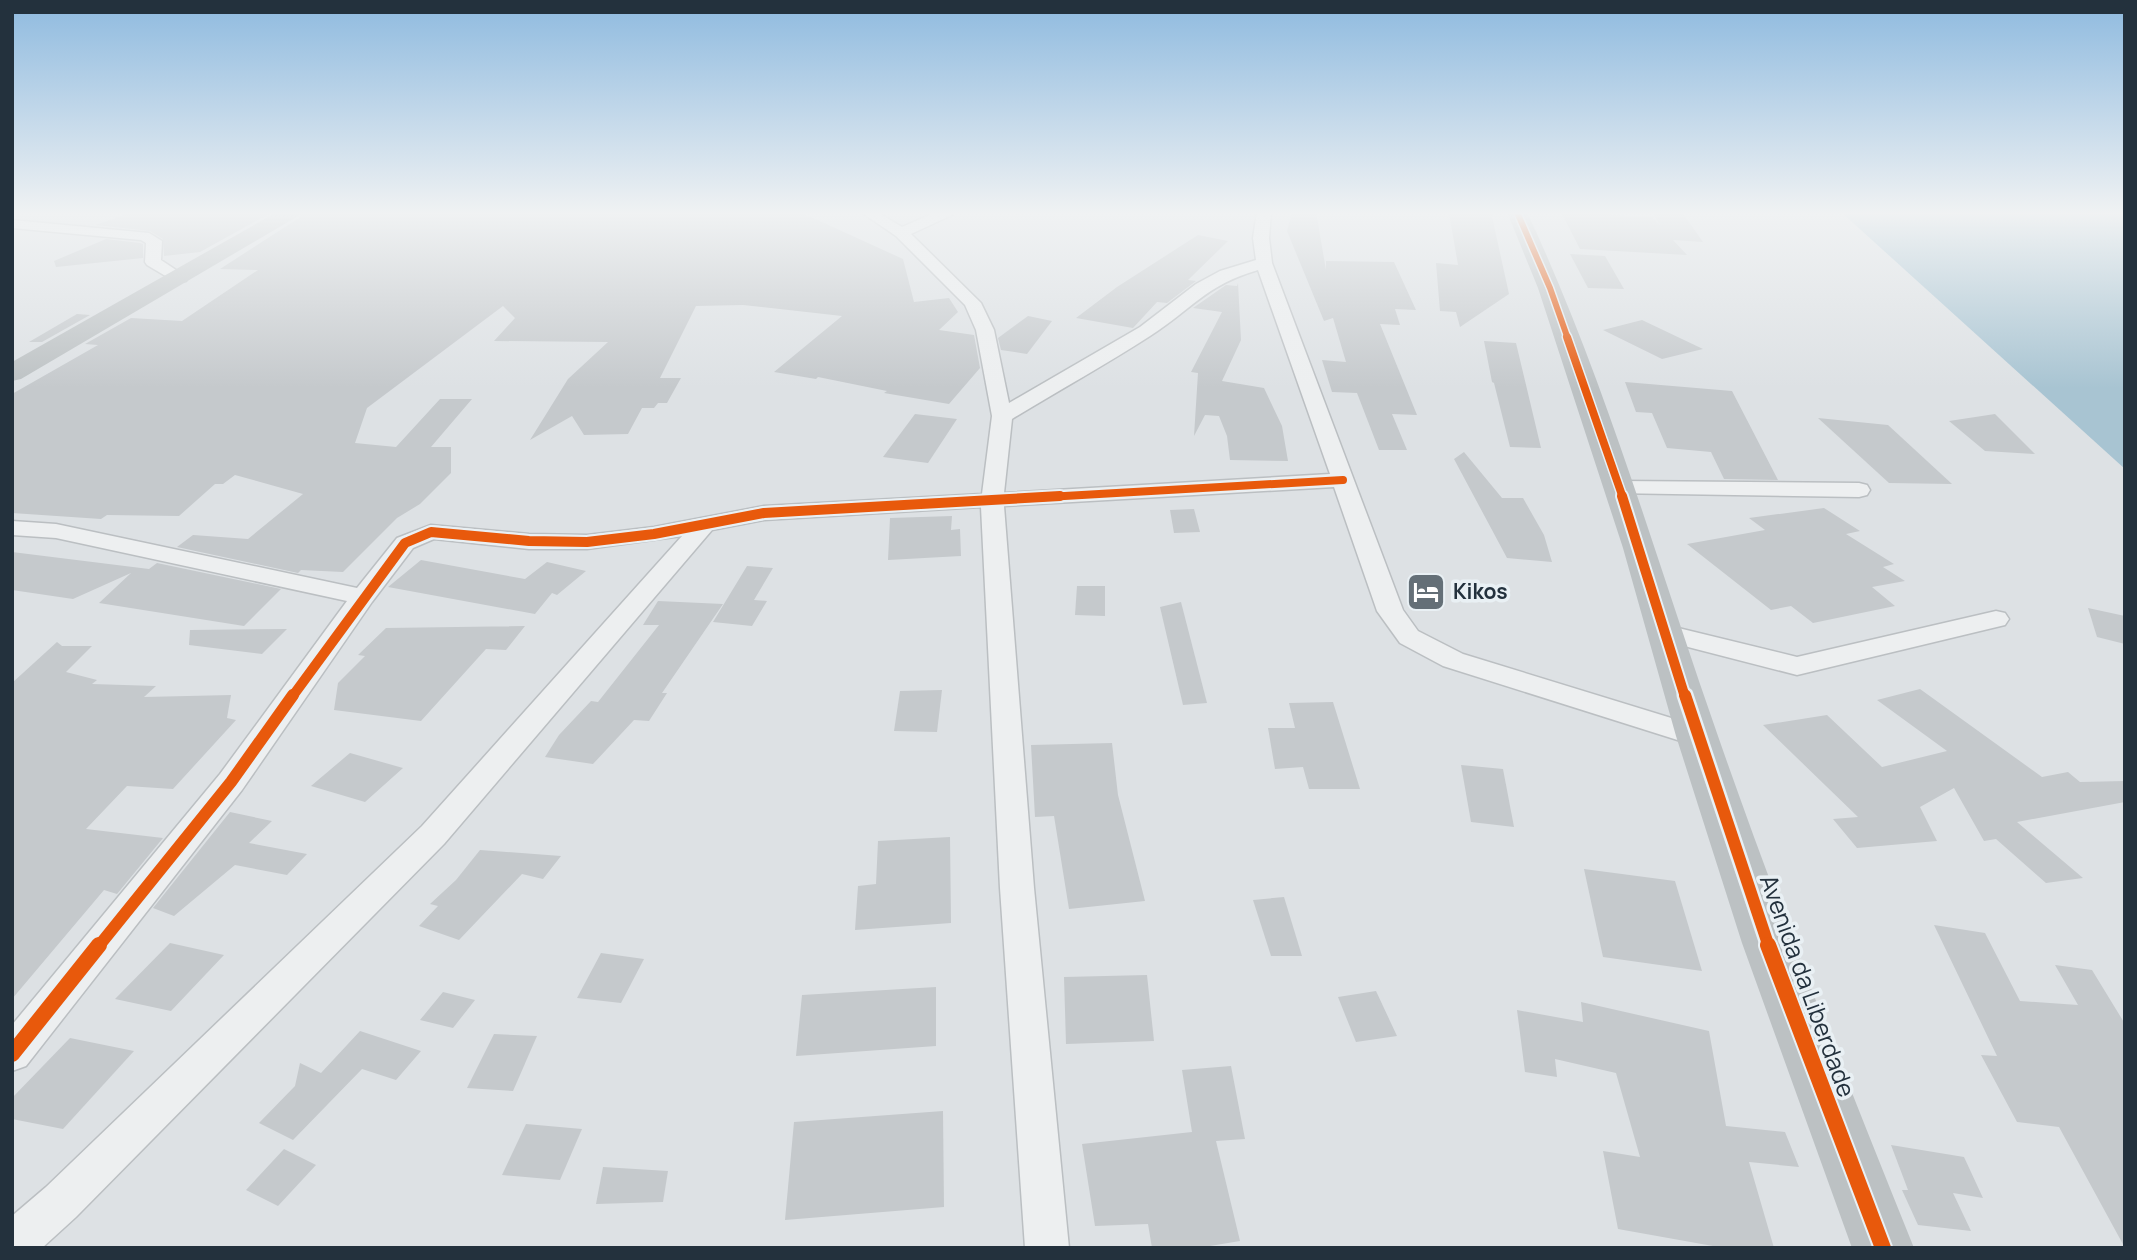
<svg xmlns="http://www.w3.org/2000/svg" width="2137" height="1260" font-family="Manrope,sans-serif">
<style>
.water{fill:#a8c4d2}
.building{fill:#c5c9cc}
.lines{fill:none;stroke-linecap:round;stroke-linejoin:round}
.street-casing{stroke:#bbbfc2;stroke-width:3}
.street{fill:#edeff0;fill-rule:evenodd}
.secondary{fill:#bcc1c3;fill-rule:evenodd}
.cycleway-far4-casing{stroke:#e9f0f4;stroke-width:9}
.cycleway-far3-casing{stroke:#e9f0f4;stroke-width:11}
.cycleway-far2-casing{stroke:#e9f0f4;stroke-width:14}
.cycleway-far1-casing{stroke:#e9f0f4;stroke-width:17}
.cycleway-casing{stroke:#e9f0f4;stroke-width:20}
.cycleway-far4{stroke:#e8590c;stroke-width:6}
.cycleway-far3{stroke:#e8590c;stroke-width:8}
.cycleway-far2{stroke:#e8590c;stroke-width:10}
.cycleway-far1{stroke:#e8590c;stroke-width:12}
.cycleway{stroke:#e8590c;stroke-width:16}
.labels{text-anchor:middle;stroke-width:7;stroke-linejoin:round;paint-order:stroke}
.poi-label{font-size:21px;font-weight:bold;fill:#23313d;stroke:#e9f0f4;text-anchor:start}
.near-street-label{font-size:24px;fill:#23313d;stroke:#e9f0f4}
</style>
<rect width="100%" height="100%" fill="#dde1e4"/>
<!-- water -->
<polygon class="water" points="1841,212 2125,212 2125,469"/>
<!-- building -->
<g class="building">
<polygon points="132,212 272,212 200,252 164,256 163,239 150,231 96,225"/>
<polygon points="304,212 800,212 903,259 914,302 949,298 958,312 939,330 974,335 980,368 949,404 884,393 887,391 818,377 816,379 774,372 842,316 743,305 696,306 660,378 681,378 667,403 658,403 654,408 642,408 628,434 584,435 572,416 530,440 568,379 608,342 494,341 515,318 503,306 367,408 355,443 396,447 440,399 472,399 431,447 451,447 451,473 420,504 397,518 343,572 301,570 298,573 177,547 193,535 248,539 303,494 235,475 223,484 215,484 179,516 107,515 101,519 12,513 12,394 98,345 85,344 131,318 182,321 258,270 220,269 299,218"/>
<polygon points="1292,212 1316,212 1326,270 1326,261 1394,262 1416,310 1395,309 1400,325 1380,324 1417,415 1392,414 1407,450 1379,450 1357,393 1332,392 1322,360 1346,362 1333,318 1324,321 1287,231"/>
<polygon points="1491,212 1509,294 1460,327 1456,312 1440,311 1436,263 1458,265 1449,213"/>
<polygon points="1561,212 1652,217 1661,226 1651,212 1682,212 1703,242 1673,240 1687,255 1580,249"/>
<polygon points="1198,235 1228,241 1188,280 1196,281 1167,303 1157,302 1133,328 1076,318 1117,287"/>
<polygon points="106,239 140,243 143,244 143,258 56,267 54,261"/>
<polygon points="1570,254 1605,256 1624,289 1588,288"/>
<polygon points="1238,283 1241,340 1222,381 1264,388 1282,426 1288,461 1230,460 1227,436 1219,416 1205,415 1194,436 1198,373 1191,372 1222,312 1193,308 1226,285 1237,286"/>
<polygon points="77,314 90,315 42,342 29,342"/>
<polygon points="1028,316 1052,321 1027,354 1001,350 998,338"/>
<polygon points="1642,320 1703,349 1662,359 1603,330"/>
<polygon points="1484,341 1516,343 1541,448 1510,447 1494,383 1492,382"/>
<polygon points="1625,382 1732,391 1778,480 1724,479 1711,452 1667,448 1652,413 1636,412"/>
<polygon points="915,414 957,419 928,463 883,457"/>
<polygon points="1995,414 2035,454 1985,451 1949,421"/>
<polygon points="1818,418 1888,425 1952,484 1889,483"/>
<polygon points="1464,452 1502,498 1523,498 1544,535 1552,562 1507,558 1454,459"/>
<polygon points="1824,508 1860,531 1846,534 1894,564 1883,567 1905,581 1872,587 1895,606 1813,623 1791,606 1771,610 1687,544 1765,530 1749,518"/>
<polygon points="1194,509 1200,532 1174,533 1170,510"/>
<polygon points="952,516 951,530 960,529 961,556 888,560 890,518"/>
<polygon points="12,552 149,569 157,563 281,589 244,626 99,603 131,573 73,599 12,590"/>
<polygon points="421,560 525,579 547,562 586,571 557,595 552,593 535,614 388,587"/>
<polygon points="747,566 773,568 754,600 767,601 752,626 713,622"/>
<polygon points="1077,586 1105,586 1105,616 1075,615"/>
<polygon points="658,601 723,604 662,693 667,693 649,721 634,720 593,764 545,757 559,735 591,701 598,702 659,625 643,625"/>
<polygon points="1181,602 1207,703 1183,705 1160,607"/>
<polygon points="2088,608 2125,616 2125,644 2097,637"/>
<polygon points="525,626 506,650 486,649 421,721 334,710 338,683 365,656 358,655 386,628"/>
<polygon points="287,629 262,654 189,645 190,630"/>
<polygon points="57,642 62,646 92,646 66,672 97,680 92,684 156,686 144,697 231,695 227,718 236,720 173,789 127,786 86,829 163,838 117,894 104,890 12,999 12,683"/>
<polygon points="1920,689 2042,777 2068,772 2080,782 2125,781 2125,802 2017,822 2083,878 2046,883 1996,839 1984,841 1954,788 1920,807 1937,841 1857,848 1833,819 1858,817 1763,725 1827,715 1882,767 1947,751 1877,700"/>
<polygon points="942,690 937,732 894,731 900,691"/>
<polygon points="1333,702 1360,789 1309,789 1303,767 1275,769 1268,728 1295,728 1289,703"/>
<polygon points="1112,743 1118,795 1145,901 1069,909 1054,816 1035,817 1031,745"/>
<polygon points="350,753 403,768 365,802 311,786"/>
<polygon points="1461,765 1503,769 1514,827 1471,822"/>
<polygon points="230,812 272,821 249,843 307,854 287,875 235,865 174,916 153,908"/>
<polygon points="950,837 951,923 855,930 858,886 876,884 878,841"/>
<polygon points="480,850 561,856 543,879 522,874 459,940 419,926 438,906 430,904 456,880"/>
<polygon points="1584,869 1675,881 1702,971 1603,957"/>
<polygon points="1284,897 1302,956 1271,956 1253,900"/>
<polygon points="1934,925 1985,933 2020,1001 2078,1005 2055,965 2092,970 2125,1024 2125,1248 2059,1127 2017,1122 1981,1055 1997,1056"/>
<polygon points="170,943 224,955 171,1011 115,999"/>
<polygon points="601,953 644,959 621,1003 577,998"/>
<polygon points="1147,975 1154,1041 1066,1044 1064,977"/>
<polygon points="936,987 936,1046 796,1056 802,995"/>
<polygon points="1376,991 1397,1036 1356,1042 1338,997"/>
<polygon points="443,992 475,1000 453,1028 420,1020"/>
<polygon points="1581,1002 1709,1031 1726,1126 1785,1132 1799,1167 1749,1162 1774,1248 1724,1248 1618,1229 1603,1151 1640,1157 1616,1073 1555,1059 1557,1077 1525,1072 1517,1010 1583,1022"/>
<polygon points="360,1031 421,1051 396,1080 362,1069 293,1140 259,1123 295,1086 300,1063 321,1073"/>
<polygon points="494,1034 537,1036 513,1091 467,1088"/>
<polygon points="70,1038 134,1051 63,1129 12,1119 12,1098"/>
<polygon points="1231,1066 1245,1139 1216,1141 1240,1241 1198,1248 1152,1248 1148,1224 1095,1226 1082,1144 1192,1132 1182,1070"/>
<polygon points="943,1111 944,1207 785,1220 794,1122"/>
<polygon points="526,1124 582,1129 560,1180 502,1175"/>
<polygon points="1891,1145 1964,1157 1983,1198 1953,1193 1971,1231 1918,1225 1902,1190 1908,1190"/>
<polygon points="284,1149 316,1165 278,1206 246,1190"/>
<polygon points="603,1167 668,1171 663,1202 596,1204"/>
</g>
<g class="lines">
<!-- street casing -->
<g class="street-casing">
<g id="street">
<path d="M861 212H877L902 227 936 212H954L952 215 911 234 981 303 994 330 1009 403 1140 327 1196 284 1220 271 1256 260 1253 238 1257 212H1271L1269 238 1272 263 1403 610 1418 631 1463 654 1707 729 1712 736 1707 743 1697 746 1687 743 1443 666 1400 643 1377 611 1334 487 1004 506 1034 888 1069 1248H1025L1000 888 981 507 764 520 712 530 444 844 76 1217 42 1248H12V1216L46 1187 422 826 682 536 587 549H529L434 539 413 548 372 602 242 790 26 1066 12 1071V1025L220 774 347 601 56 538 12 535V521L56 524 357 588 397 538 431 525 529 534 587 535 654 527 764 506 982 494 992 416 976 330 965 305 896 236ZM1258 270 1330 474 1004 493 1012 419C1058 391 1105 365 1150 336 1192 309 1206 285 1258 270Z"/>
<polygon points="12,220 149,233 162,241 161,260 188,278 186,281 174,281 147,265 145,262 146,243 141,240 12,228"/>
<polygon points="1619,481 1859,483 1867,485 1870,490 1867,495 1859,497 1611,493 1608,488 1611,483"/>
<polygon points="1996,611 2005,613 2009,619 2005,625 1797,675 1657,639 1653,633 1657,627 1666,625 1797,657"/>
</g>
</g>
<!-- street -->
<use href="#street" class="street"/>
<!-- secondary -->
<g class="secondary">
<polygon points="277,212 301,212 298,216 21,379 12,381 12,362"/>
<path d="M1507 212H1527C1606 381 1657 563 1719 739 1779 911 1846 1079 1914 1248H1852L1742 943 1676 736 1623 548 1538 288Z"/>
</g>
<!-- cycleway-far4 casing -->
<g class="cycleway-far4-casing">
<polyline id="cycleway-far4" points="1517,212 1550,288 1568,339"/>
</g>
<!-- cycleway-far3 casing -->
<g class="cycleway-far3-casing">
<g id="cycleway-far3">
<polyline points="1567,337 1623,498"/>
<polyline points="1030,498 1343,480"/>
</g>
</g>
<!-- cycleway-far2 casing -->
<g class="cycleway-far2-casing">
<g id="cycleway-far2">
<polyline points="1622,496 1685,697"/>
<polyline points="292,697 405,543 431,532 529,541 587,542 654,534 764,513 1060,496"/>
</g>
</g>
<!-- cycleway-far1 casing -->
<g class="cycleway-far1-casing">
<g id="cycleway-far1">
<polyline points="1685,695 1769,947"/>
<polyline points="98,947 231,782 293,695"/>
</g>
</g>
<!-- cycleway casing -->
<g class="cycleway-casing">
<g id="cycleway">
<polyline points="1768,945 1883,1248"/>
<polyline points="12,1054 99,945"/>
</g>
</g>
<!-- cycleway-far4 -->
<use href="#cycleway-far4" class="cycleway-far4"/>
<!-- cycleway-far3 -->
<use href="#cycleway-far3" class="cycleway-far3"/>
<!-- cycleway-far2 -->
<use href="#cycleway-far2" class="cycleway-far2"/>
<!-- cycleway-far1 -->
<use href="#cycleway-far1" class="cycleway-far1"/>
<!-- cycleway -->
<use href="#cycleway" class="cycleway"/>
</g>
<!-- sky -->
<linearGradient id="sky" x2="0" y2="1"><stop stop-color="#8ebadf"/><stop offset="0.55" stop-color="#f0f2f3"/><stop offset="1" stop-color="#f0f2f3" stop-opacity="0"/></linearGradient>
<rect width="2137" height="388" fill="url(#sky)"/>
<!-- icons -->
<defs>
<g id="hotel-square" transform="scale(2.0125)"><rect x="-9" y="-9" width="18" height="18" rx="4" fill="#646f77" stroke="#e9f0f4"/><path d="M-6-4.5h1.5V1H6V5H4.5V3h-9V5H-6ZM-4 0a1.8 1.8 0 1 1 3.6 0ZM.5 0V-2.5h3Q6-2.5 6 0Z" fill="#fff"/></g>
</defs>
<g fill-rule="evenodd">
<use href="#hotel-square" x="1426" y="592"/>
</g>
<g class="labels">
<!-- poi labels -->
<g class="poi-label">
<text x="1453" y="599">Kikos</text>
</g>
<!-- near-street labels -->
<g class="near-street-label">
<text transform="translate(1807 986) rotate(70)" y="8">Avenida da Liberdade</text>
</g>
</g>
<!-- border -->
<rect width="2137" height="1260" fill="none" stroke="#23313d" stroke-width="28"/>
</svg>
